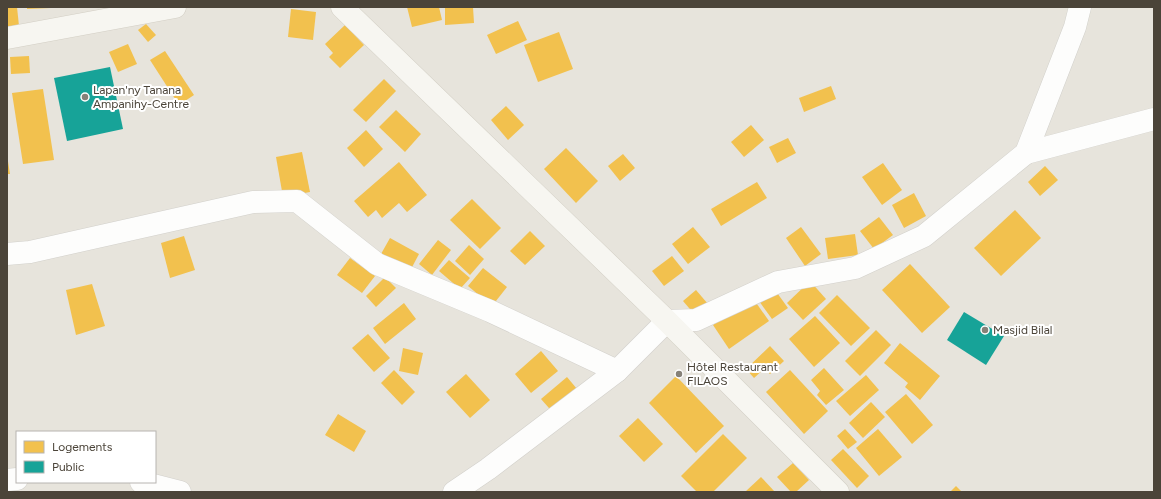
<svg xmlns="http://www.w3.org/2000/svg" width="1161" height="499" font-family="Figtree,sans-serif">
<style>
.residential{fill:#e7e4dc;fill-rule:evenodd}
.homes{fill:#f2c14e}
.public{fill:#17a398}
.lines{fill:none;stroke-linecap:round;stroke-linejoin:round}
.street-casing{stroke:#d2d0cb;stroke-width:23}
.secondary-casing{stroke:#d3cfc5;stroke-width:23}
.street{stroke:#fdfdfc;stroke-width:22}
.secondary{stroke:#f7f6f1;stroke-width:22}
.poi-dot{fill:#868178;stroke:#fff;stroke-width:1.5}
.labels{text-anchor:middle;stroke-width:4;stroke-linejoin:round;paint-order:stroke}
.poi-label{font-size:12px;fill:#4b4439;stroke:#fff;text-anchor:start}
</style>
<rect width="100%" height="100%" fill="#f4f2ee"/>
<!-- residential -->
<path class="residential" d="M7 7H1154V492H7ZM17 432H155V482H17Z"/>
<!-- homes -->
<g class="homes">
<polygon points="7,7 17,7 19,26 7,27"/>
<polygon points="27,7 51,7 51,8 27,9"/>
<polygon points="407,7 439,7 442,20 412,27"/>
<polygon points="445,7 473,7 474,23 445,25"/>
<polygon points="291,9 316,12 313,40 288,37"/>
<polygon points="518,21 527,40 496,54 487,35"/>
<polygon points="146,24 156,35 148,42 138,30"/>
<polygon points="345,25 364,45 340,68 329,57 333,53 325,44"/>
<polygon points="559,32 573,69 538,82 524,45"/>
<polygon points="128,44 137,64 118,72 109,52"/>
<polygon points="165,51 194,95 179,105 150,60"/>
<polygon points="29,56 30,73 11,74 10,57"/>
<polygon points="384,79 396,91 366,122 353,110"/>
<polygon points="831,86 836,99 804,112 799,98"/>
<polygon points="43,89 54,160 23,164 12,93"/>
<polygon points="506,106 524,125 508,140 491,120"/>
<polygon points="396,110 421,134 405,152 379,127"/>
<polygon points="751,125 764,140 744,157 731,142"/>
<polygon points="366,130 383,149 364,167 347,148"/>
<polygon points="788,138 796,153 777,163 769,147"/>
<polygon points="566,148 598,181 576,203 544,169"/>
<polygon points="302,152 310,192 283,197 276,157"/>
<polygon points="623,154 635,168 620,181 608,166"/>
<polygon points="7,155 10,174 7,174"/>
<polygon points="399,162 427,195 407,212 399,203 382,218 376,210 368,217 354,201"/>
<polygon points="883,163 902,190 882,205 862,177"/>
<polygon points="1045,166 1058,180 1040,196 1028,182"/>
<polygon points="757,182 767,198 721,226 711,209"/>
<polygon points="914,193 926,216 904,228 892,205"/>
<polygon points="472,199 501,228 480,249 450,220"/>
<polygon points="1015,210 1041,238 1001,276 974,248"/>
<polygon points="879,217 893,235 874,249 860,231"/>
<polygon points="693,227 710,247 688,264 672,244"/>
<polygon points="801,227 821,254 805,266 786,238"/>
<polygon points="530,231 545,246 525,265 510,251"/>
<polygon points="855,234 858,255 828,259 825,238"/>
<polygon points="184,236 195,270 170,278 161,243"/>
<polygon points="390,238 419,254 410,271 381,254"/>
<polygon points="438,240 451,250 432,275 419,264"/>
<polygon points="469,245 484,259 470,275 455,261"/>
<polygon points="672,256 684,271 664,286 652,271"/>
<polygon points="350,258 375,276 362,293 337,275"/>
<polygon points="449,260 470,278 460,289 439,271"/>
<polygon points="910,264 950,307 922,333 882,290"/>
<polygon points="483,268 507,287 492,306 468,286"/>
<polygon points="385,277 396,288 376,307 366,296"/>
<polygon points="810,281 826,299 803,320 787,303"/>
<polygon points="92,284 105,326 76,335 66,290"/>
<polygon points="696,290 708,304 695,315 683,301"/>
<polygon points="775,290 788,308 772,319 759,301"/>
<polygon points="837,295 870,328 851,346 819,313"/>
<polygon points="752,297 769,321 729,349 713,325"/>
<polygon points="404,303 416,319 385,344 373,328"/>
<polygon points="815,316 840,343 814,367 789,339"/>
<polygon points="876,330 891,345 860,376 845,361"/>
<polygon points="368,334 390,358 374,372 352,348"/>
<polygon points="900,343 940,376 920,400 905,387 908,383 884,363"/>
<polygon points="770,346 784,361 770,374 764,369 754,378 746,369"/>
<polygon points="403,348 423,353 418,375 399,371"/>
<polygon points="541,351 558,371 531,393 515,374"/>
<polygon points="824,368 844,390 826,405 817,395 820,391 811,380"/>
<polygon points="394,370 415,392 402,405 381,383"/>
<polygon points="790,370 828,411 804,434 766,392"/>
<polygon points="466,374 490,400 470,418 446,392"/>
<polygon points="866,375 879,390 850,416 836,401"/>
<polygon points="676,376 724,426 696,453 649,403"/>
<polygon points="567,377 582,395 556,416 541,399"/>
<polygon points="906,394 933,425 912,444 885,412"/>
<polygon points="871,402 885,417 863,438 849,423"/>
<polygon points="338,414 366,431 354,452 325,435"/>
<polygon points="638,418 663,444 644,462 619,436"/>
<polygon points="845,429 857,442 848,449 837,436"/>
<polygon points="878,429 902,457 879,476 856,448"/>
<polygon points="723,434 747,458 713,492 697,492 681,476"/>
<polygon points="843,449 869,476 857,488 831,460"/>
<polygon points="793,463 809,480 796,492 791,492 777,477"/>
<polygon points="761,477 775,492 745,492"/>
<polygon points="956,486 962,492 950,492"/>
</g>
<!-- public -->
<g class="public">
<polygon points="110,67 123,129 67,141 54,78"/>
<polygon points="964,312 1004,336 986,365 947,340"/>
</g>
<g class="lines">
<!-- street casing -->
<g class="street-casing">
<g id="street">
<polyline points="1026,153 1154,119"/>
<polyline points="7,254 30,252 253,202 297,201 377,264 490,311 617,371"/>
<polyline points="7,480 17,479"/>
<polyline points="141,482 180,492"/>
<polyline points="454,492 488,469 617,371 667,321 696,320 778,282 855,268 924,236 1026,153 1075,27 1080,7"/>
</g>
</g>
<!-- secondary casing -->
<g class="secondary-casing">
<g id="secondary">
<polyline points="342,7 667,321 838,492"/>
<polyline points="7,38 175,7"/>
</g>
</g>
<!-- street -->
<use href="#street" class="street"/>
<!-- secondary -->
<use href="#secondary" class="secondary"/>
</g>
<!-- markers -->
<g class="poi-dot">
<circle cx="85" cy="97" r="4"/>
<circle cx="985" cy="330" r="4"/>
<circle cx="679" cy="374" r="4"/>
</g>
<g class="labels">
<!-- poi labels -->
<g class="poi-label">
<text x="93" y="94">Lapan'ny Tanana<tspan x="93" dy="14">Ampanihy-Centre</tspan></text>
<text x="993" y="334">Masjid Bilal</text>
<text x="687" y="371">Hôtel Restaurant<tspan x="687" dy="14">FILAOS</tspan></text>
</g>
</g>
<!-- border -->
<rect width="1161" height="499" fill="none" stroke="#4b4439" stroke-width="16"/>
<!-- legend -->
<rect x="16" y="431" width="140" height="52" fill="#ffffff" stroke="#b7b4b0"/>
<rect x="24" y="441" width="20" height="12" fill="#f2c14e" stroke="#b7b4b0"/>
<text x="52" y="451" font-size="12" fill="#4b4439">Logements</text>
<rect x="24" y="461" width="20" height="12" fill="#17a398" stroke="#b7b4b0"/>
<text x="52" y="471" font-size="12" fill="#4b4439">Public</text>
</svg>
